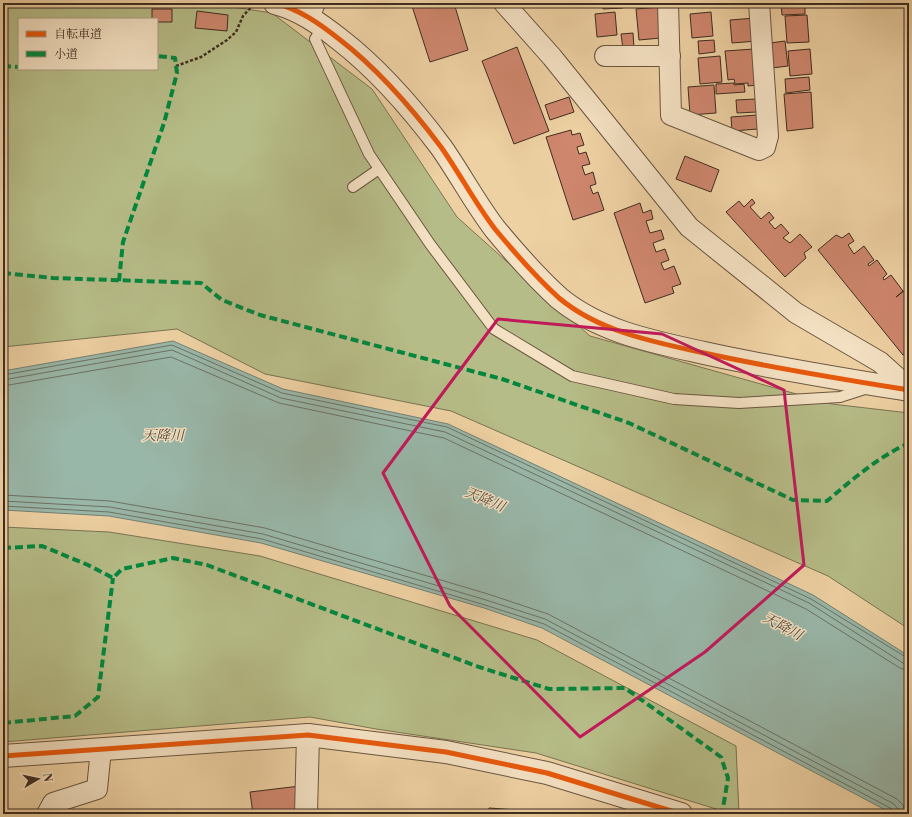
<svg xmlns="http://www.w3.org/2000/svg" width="912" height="817" font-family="'Libre Bodoni','Noto Serif JP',serif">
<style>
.green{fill:#b6bc87;stroke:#7a7454;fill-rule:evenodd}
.water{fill:#99b7a9;stroke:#758072}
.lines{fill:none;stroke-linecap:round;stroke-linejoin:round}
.shore{stroke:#6c7264;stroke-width:1}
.building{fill:#cf876e;stroke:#3f2d20}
.service-casing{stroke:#6b5641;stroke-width:12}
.minor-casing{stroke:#6b5641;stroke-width:22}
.tertiary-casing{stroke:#6b5641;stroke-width:24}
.path{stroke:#3f2d20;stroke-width:2.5;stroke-dasharray:3 2;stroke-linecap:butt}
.service{stroke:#f4e1c3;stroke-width:10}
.minor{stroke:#f4e1c3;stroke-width:20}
.tertiary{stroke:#f4e1c3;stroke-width:22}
.quiet{stroke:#00873e;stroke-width:4;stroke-dasharray:8 4;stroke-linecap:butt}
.cycleway-casing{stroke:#f4e1c3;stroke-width:8}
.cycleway{stroke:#e8590c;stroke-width:5}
.marked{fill:none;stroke:#c2185b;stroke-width:3;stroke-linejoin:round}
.labels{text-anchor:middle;stroke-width:3;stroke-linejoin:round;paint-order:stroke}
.water-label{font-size:14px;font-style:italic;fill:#51493b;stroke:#f4e1c3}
</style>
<rect width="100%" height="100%" fill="#eed1a3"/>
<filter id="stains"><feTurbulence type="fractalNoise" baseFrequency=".005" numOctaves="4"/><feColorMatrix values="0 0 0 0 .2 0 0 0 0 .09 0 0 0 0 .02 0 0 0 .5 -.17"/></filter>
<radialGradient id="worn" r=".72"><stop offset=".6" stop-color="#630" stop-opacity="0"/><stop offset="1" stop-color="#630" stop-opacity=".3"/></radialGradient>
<!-- green -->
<g class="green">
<path d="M3 3H207L272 13 372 89 457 217 590 336 832 404 909 413V629L828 576 451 411 265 374 177 329 3 347ZM19 19H157V69H19Z"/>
<polygon points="3,527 109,532 260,556 537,640 736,746 739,814 732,814 536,753 376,729 310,717 3,742"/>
</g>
<!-- water -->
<polygon class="water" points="173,341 283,389 448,424 813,595 909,656 909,814 893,814 542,628 484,608 261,543 109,516 3,510 3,371"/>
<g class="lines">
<!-- shore -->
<g class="shore">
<polyline points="3,375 172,345 282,393 447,427 811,599 909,659"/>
<polyline points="3,380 172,350 281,398 445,432 809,603 903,663 909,665"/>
<polyline points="3,386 171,357 279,403 444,438 806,609 900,668 909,671"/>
<polyline points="3,495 110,501 265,528 488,594 548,614 897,799 903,805 905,814"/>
<polyline points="3,501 110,507 263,534 486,600 545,619 894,804 898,809 899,814"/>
<polyline points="3,506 109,512 262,539 485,605 544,624 892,809 894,814"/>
</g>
</g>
<!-- building -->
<g class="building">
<polygon points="411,3 454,3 468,50 430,62"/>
<polygon points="565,3 584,3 584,5 565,7"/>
<polygon points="602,3 622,3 623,8 603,9"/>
<polygon points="781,3 805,3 805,14 782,15"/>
<polygon points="659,7 661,38 639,40 636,9"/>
<polygon points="152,9 172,9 172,22 157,22 157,19 152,19"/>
<polygon points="197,11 228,15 227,31 195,28"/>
<polygon points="615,12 617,35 597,37 595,14"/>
<polygon points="711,12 713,36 692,38 690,14"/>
<polygon points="807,15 809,42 787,43 785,16"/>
<polygon points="755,18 757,41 732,43 730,20"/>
<polygon points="633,33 634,48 623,49 621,34"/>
<polygon points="714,40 715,52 699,54 698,41"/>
<polygon points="785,41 788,66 772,68 770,43"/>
<polygon points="517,47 549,131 514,144 482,61"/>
<polygon points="754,49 757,85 748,86 748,83 735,84 734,79 728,80 725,51"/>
<polygon points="810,49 812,74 790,76 788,51"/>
<polygon points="720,56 722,82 700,84 698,58"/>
<polygon points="809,77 810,90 786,93 785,79"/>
<polygon points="734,83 734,85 744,84 745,92 716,94 716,84"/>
<polygon points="714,85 716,113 690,115 688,87"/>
<polygon points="811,92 813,128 787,131 784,94"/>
<polygon points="569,97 574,112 550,120 545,105"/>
<polygon points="756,99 757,112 737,113 736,100"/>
<polygon points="757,115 758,129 732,131 731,117"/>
<polygon points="571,130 572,135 580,133 584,145 577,147 579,154 586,152 590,164 582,166 585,175 593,172 596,184 590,186 593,194 598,192 604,210 573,220 546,137"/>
<polygon points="685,156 719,170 711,192 676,179"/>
<polygon points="752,199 755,203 750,207 761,219 769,212 774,218 769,222 775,229 781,224 789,233 783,238 790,243 800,234 812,247 804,253 806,258 785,277 726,212 739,201 744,207"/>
<polygon points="640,203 643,213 651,210 653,219 646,221 650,233 661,230 664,239 653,243 656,252 665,249 669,260 661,263 664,270 674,266 681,284 672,287 674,293 645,303 614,213"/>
<polygon points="849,233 854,241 848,245 854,254 864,246 874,260 868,264 869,266 877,260 887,274 883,278 884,280 891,275 903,291 896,297 904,291 909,297 909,351 903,355 818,250 836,235 842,238"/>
<polygon points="300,786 303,811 276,814 253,814 250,792"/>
<polygon points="489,808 530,811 530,814 489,814"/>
</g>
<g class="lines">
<!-- service casing -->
<g class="service-casing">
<g id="service">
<polyline points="323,26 315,39 369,154 430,244 494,329 572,376 674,399 739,403 840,397 868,388"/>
<polyline points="353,187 379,169"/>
</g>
</g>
<!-- minor casing -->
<g class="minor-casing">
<g id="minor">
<polyline points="504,3 552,57 689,227 796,313 880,362 909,388"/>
<polyline points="668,3 671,115 759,150 765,147 768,136 759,3"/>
<polyline points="309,17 315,3"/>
<polyline points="605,56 670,56"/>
<polyline points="47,814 53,803 97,789 101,749"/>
</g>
</g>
<!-- tertiary casing -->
<g class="tertiary-casing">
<g id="tertiary">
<path d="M275 3C299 9 320 24 339 39 378 69 411 107 441 147 460 174 475 203 495 229 514 252 537 278 559 298 600 332 654 342 704 353 772 368 841 379 909 390"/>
<polyline points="3,756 308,735 446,752 547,773 681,814"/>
<polyline points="306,814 308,735"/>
</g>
</g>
<!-- path -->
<polyline class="path" points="176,66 201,57 227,40 236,32 243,16 255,3"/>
<!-- service -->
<use href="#service" class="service"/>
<!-- minor -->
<use href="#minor" class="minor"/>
<!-- tertiary -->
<use href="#tertiary" class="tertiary"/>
<!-- quiet -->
<g class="quiet">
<polyline points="3,66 19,67"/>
<path d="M3 273 53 278 201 283 222 300 260 315 502 379 629 423 793 500 827 501C853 479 878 457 909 443"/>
<polyline points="119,281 123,242 164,123 177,73 175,58 157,56"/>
<polyline points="3,548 42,546 88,565 113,578 122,569 173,558 207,565 479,667 549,689 625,688 721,757 728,778 722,814"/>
<polyline points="3,723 75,716 98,697 113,578"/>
</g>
<!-- cycleway casing -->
<g class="cycleway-casing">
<g id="cycleway">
<path d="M275 3C299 9 320 24 339 39 378 69 411 107 441 147 460 174 475 203 495 229 514 252 537 278 559 298 600 332 654 342 704 353 772 368 841 379 909 390"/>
<polyline points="3,756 308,735 446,752 547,773 681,814"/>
</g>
</g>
<!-- cycleway -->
<use href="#cycleway" class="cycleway"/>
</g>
<!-- marked area -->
<path class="marked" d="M498 319 662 334 784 390 804 565 705 652 580 737 450 606 383 473Z"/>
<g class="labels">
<!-- water labels -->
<g class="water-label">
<text x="163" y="440">天降川</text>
<text transform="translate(485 499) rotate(23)" y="5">天降川</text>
<text transform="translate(783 626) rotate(28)" y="5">天降川</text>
</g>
</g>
<!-- margin -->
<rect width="912" height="817" fill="none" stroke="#eed1a3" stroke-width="16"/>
<rect x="4" y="4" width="904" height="809" fill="none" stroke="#3f2d20" stroke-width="2"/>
<rect x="8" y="8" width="896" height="801" fill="none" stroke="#3f2d20"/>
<!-- legend -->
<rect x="18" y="18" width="140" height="52" fill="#f4e1c3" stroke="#ac9982"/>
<rect x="26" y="31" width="20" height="6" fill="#e8590c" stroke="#ac9982"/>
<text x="54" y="38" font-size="12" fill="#3f2d20">自転車道</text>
<rect x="26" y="51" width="20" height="6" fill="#00873e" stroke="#ac9982"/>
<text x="54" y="58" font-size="12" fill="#3f2d20">小道</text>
<!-- north arrow -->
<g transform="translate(38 779) rotate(81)" stroke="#f4e1c3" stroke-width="3" paint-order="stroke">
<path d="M0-3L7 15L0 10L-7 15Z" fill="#3f2d20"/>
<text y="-6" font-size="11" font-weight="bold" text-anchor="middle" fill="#3f2d20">N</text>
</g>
<rect width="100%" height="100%" filter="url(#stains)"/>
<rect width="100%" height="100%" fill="url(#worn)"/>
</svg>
